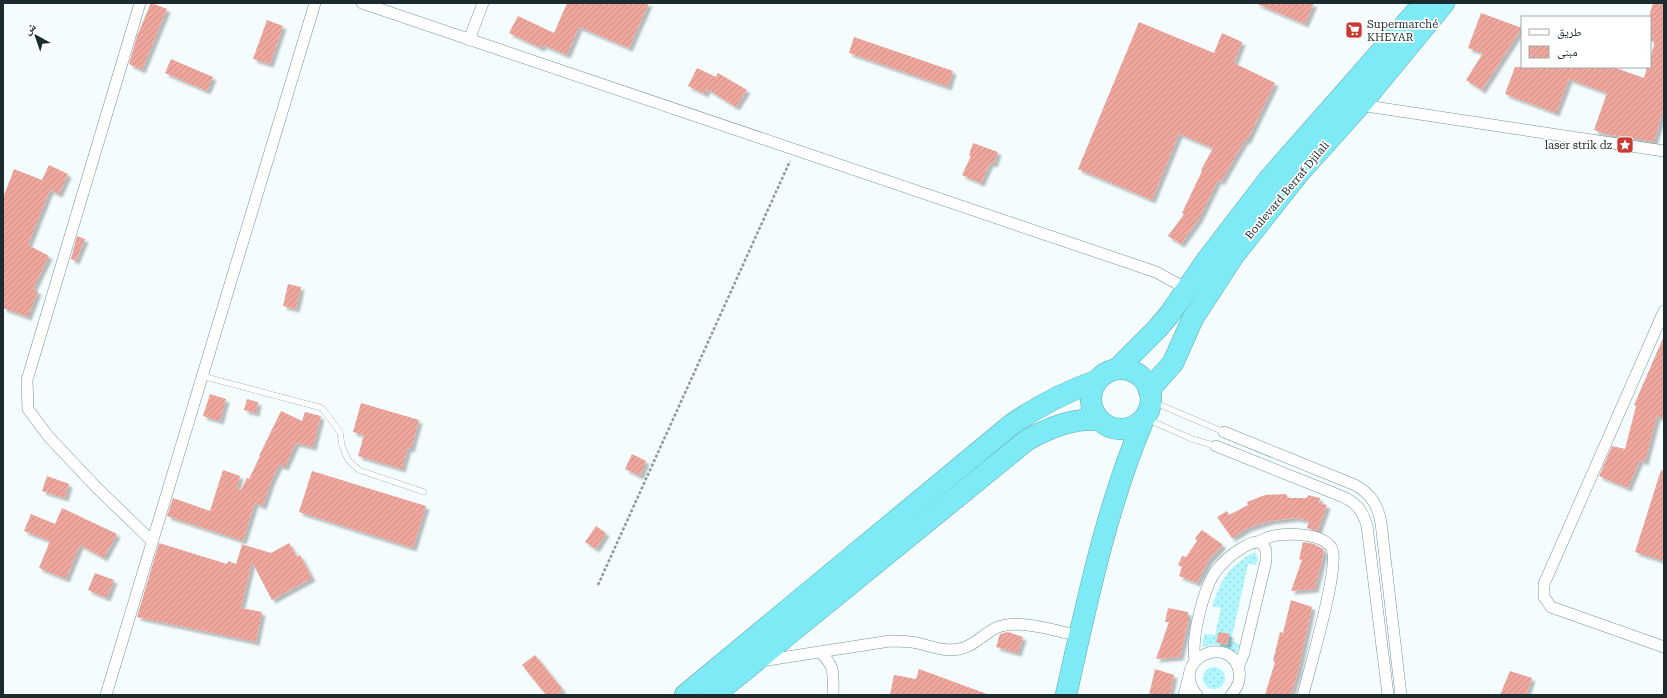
<svg xmlns="http://www.w3.org/2000/svg" width="1667" height="698" font-family="'Roboto Serif','Noto Naskh Arabic',serif">
<style>
.grass{fill:url(#grass-dots)}
.building{fill:url(#building-hatch);filter:url(#shadow)}
.lines{fill:none;stroke-linecap:round;stroke-linejoin:round}
.lane-casing{stroke:#71969a;stroke-width:6}
.street-casing{stroke:#71969a;stroke-width:12}
.highway-casing{stroke:#5ca7b0;stroke-width:22}
.path{stroke:#8e999b;stroke-width:2.5;stroke-dasharray:3 2;stroke-linecap:butt}
.lane{stroke:#fff;stroke-width:5.5}
.street{stroke:#fff;stroke-width:11}
.highway{stroke:#7eeaf6;stroke-width:21}
.labels{text-anchor:middle;stroke-width:3.5;stroke-linejoin:round;paint-order:stroke}
.poi-label{font-size:11px;fill:#1c2b2d;stroke:#fff;text-anchor:start}
.street-label{font-size:11px;fill:#1c2b2d;stroke:#fff}
</style>
<defs>
<pattern id="grass-dots" width="8" height="8" patternUnits="userSpaceOnUse"><rect width="8" height="8" fill="#b1f5fd"/><path d="M2 2h.1M6 6h.1" fill="none" stroke="#98d2d9" stroke-width="1.8" stroke-linecap="round"/></pattern>
<pattern id="building-hatch" width="6" height="6" patternUnits="userSpaceOnUse"><rect width="6" height="6" fill="#efa79d"/><path d="M-1 1l2-2M0 6l6-6M5 7l2-2" fill="none" stroke="#cc9088"/></pattern>
<filter id="shadow"><feDropShadow dx="3.5" dy="3.5" stdDeviation="1" flood-color="#0004"/></filter>
</defs>
<rect width="100%" height="100%" fill="#f4fcfd"/>
<!-- grass -->
<g class="grass">
<path d="M1255 552 1258 558 1256 565 1248 564 1231 641 1239 644 1236 654C1226 644 1215 644 1202 647L1204 634 1215 635 1221 608 1212 606C1220 585 1223 574 1241 561 1245 557 1250 554 1255 552Z"/>
<circle cx="1214" cy="678" r="11"/>
</g>
<!-- building -->
<g class="building">
<polygon points="151,3 167,9 142,70 129,64 137,36"/>
<polygon points="567,3 649,3 629,48 579,27 567,55 543,45 541,48 509,33 518,16 554,33"/>
<polygon points="1255,3 1314,3 1305,24"/>
<polygon points="1653,3 1664,3 1664,108 1654,142 1613,135 1612,136 1594,130 1607,93 1569,79 1556,113 1505,94 1515,67 1613,67 1644,78 1647,67 1650,67 1650,58 1655,42 1650,41 1650,13"/>
<polygon points="1481,13 1522,28 1482,90 1466,80 1483,53 1468,48"/>
<polygon points="267,20 283,26 270,64 253,59"/>
<polygon points="1139,22 1214,53 1222,33 1242,42 1234,63 1275,83 1247,141 1245,140 1221,182 1218,180 1199,219 1181,244 1168,236 1184,214 1182,213 1202,171 1201,170 1213,148 1179,134 1152,200 1078,169"/>
<polygon points="854,37 953,71 948,87 849,53"/>
<polygon points="171,59 213,77 207,91 165,73"/>
<polygon points="697,68 716,77 718,73 747,90 736,107 707,89 705,94 688,86"/>
<polygon points="973,143 998,152 994,164 990,163 981,183 962,175 971,156 969,155"/>
<polygon points="49,165 68,174 59,194 50,190 28,245 49,256 33,289 38,291 28,317 3,308 3,198 14,169 42,180"/>
<polygon points="77,236 85,239 76,261 71,259"/>
<polygon points="288,284 301,287 296,309 283,306"/>
<polygon points="1664,336 1664,419 1657,416 1645,462 1640,460 1628,488 1599,476 1612,446 1625,449 1636,406 1634,405"/>
<polygon points="210,394 226,399 220,421 203,416"/>
<polygon points="247,399 258,402 256,413 244,410"/>
<polygon points="361,403 419,420 411,449 408,448 402,469 358,456 364,435 353,432"/>
<polygon points="281,411 302,421 305,412 321,416 313,447 296,443 285,467 279,465 271,482 263,506 255,503 243,541 167,516 173,498 210,511 223,470 240,476 237,488 241,490 247,478 249,479 260,456 259,456"/>
<polygon points="632,454 646,461 640,476 625,469"/>
<polygon points="1661,470 1664,471 1664,561 1635,552"/>
<polygon points="312,471 426,506 413,548 299,512"/>
<polygon points="47,476 69,484 65,498 42,491"/>
<polygon points="1286,494 1288,498 1307,498 1308,495 1320,498 1319,503 1327,505 1318,531 1307,528 1309,521 1296,518 1270,521 1248,528 1232,538 1217,517 1227,511 1229,515 1248,505 1247,502 1265,495"/>
<polygon points="62,508 117,534 104,558 80,545 66,579 39,568 50,541 24,531 31,514 55,524"/>
<polygon points="596,526 606,533 596,549 585,542"/>
<polygon points="1202,530 1223,545 1209,560 1197,583 1179,576 1182,567 1178,565 1182,556 1186,557 1197,541 1195,538"/>
<polygon points="1303,542 1314,544 1323,549 1324,553 1315,589 1291,591 1302,560 1299,559"/>
<polygon points="159,543 227,564 228,561 236,564 242,545 241,544 271,553 289,543 297,557 300,555 312,578 272,600 252,562 241,608 262,612 256,642 137,617"/>
<polygon points="95,573 114,580 107,598 88,590"/>
<polygon points="1291,600 1312,607 1298,672 1291,695 1265,695 1275,662 1273,661 1280,632 1283,633"/>
<polygon points="1168,608 1188,612 1188,622 1180,657 1156,659 1169,622 1165,622"/>
<polygon points="1008,632 1023,637 1018,653 996,647 1000,634"/>
<polygon points="1219,632 1230,634 1227,645 1216,642"/>
<polygon points="535,655 563,690 556,695 546,695 522,665"/>
<polygon points="919,669 987,694 986,695 890,695 894,675 916,679"/>
<polygon points="1155,669 1174,675 1170,695 1149,695"/>
<polygon points="1510,671 1532,678 1526,695 1500,695"/>
</g>
<g class="lines">
<!-- lane casing -->
<g class="lane-casing">
<g id="lane">
<polyline points="202,376 322,408 340,432 342,446 348,460 359,470 424,492"/>
<polyline points="1151,401 1224,432"/>
<polyline points="1147,419 1192,439 1216,446"/>
</g>
</g>
<!-- street casing -->
<g class="street-casing">
<g id="street">
<polyline points="140,3 27,380 28,409 48,436 97,488 152,541"/>
<polyline points="362,3 1156,272 1187,289"/>
<polyline points="469,40 483,3"/>
<polyline points="1360,105 1664,151"/>
<polyline points="1664,311 1544,584 1544,597 1551,607 1664,647"/>
<path d="M1224 432 1355 485C1371 494 1378 505 1381 523L1401 695"/>
<path d="M1216 446 1341 496C1356 502 1363 511 1367 526L1388 695"/>
<path d="M1258 542C1265 539 1272 535 1279 535 1293 533 1325 534 1332 549 1340 568 1309 670 1303 695"/>
<path d="M820 652C836 667 833 674 833 695"/>
<path d="M1195 660C1191 639 1203 589 1216 571 1223 562 1232 554 1242 548 1248 545 1254 540 1262 543L1266 550V561L1244 653 1238 668"/>
<path d="M761 661 890 641C899 641 908 641 917 643 931 646 944 652 959 649 973 647 983 634 996 628 1019 618 1055 631 1080 636"/>
<polyline points="106,695 315,3"/>
<polyline points="1184,695 1189,676"/>
<path d="M1197 695C1168 660 1229 632 1239 670 1241 680 1238 687 1231 695"/>
</g>
</g>
<!-- highway casing -->
<g class="highway-casing">
<g id="highway">
<circle cx="1121" cy="399" r="30"/>
<polyline points="1117,369 1157,329 1169,315 1207,260 1270,178 1424,3"/>
<polyline points="1149,390 1173,363 1193,318 1234,255 1299,173 1360,105 1444,3"/>
<path d="M685 695 1011 425C1038 406 1065 392 1096 381"/>
<path d="M714 695 1027 440C1049 428 1072 418 1098 420"/>
<path d="M1066 695C1087 602 1106 509 1143 421"/>
</g>
</g>
<!-- path -->
<polyline class="path" points="598,585 790,161"/>
<!-- lane -->
<use href="#lane" class="lane"/>
<!-- street -->
<use href="#street" class="street"/>
<!-- highway -->
<use href="#highway" class="highway"/>
</g>
<!-- icons -->
<defs>
<g id="supermarket-square" transform="scale(0.9)"><rect x="-9" y="-9" width="18" height="18" rx="4" fill="#c83a32" stroke="#fff"/><path d="M-6-5.5h2.5l.6 2H6L4.5 2H-2.5L-4.4-4H-6ZM-1.5 3.2a1.3 1.3 0 1 0 .1 0ZM3 3.2a1.3 1.3 0 1 0 .1 0Z" fill="#fff"/></g>
<g id="sight-square" transform="scale(0.9)"><rect x="-9" y="-9" width="18" height="18" rx="4" fill="#c83a32" stroke="#fff"/><path d="M0-6L1.8-2.2L6-1.7L2.9 1.2L3.7 5.4L0 3.3L-3.7 5.4L-2.9 1.2L-6-1.7L-1.8-2.2Z" fill="#fff"/></g>
</defs>
<g fill-rule="evenodd">
<use href="#supermarket-square" x="1354" y="30"/>
<use href="#sight-square" x="1625" y="145"/>
</g>
<g class="labels">
<!-- poi labels -->
<g class="poi-label">
<text x="1367" y="28">Supermarché<tspan x="1367" dy="13">KHEYAR</tspan></text>
<text x="1612" y="149" text-anchor="end">laser strik dz</text>
</g>
<!-- street labels -->
<g class="street-label">
<text transform="translate(1287 190) rotate(-50)" y="4">Boulevard Berraf Djilali</text>
</g>
</g>
<!-- border -->
<rect width="1667" height="698" fill="none" stroke="#1c2b2d" stroke-width="8"/>
<!-- legend -->
<rect x="1521" y="16" width="130" height="52" fill="#ffffff" stroke="#a4aaab"/>
<rect x="1529" y="29" width="20" height="6" fill="#ffffff" stroke="#a4aaab"/>
<text x="1557" y="36" font-size="12" fill="#1c2b2d">طريق</text>
<rect x="1529" y="46" width="20" height="12" fill="url(#building-hatch)" stroke="#a4aaab"/>
<text x="1557" y="56" font-size="12" fill="#1c2b2d">مبنى</text>
<!-- north arrow -->
<g transform="translate(36 36) rotate(320)" stroke="#ffffff" stroke-width="3" paint-order="stroke">
<path d="M0-3L7 15L0 10L-7 15Z" fill="#1c2b2d"/>
<text y="-6" font-size="11" font-weight="bold" text-anchor="middle" fill="#1c2b2d">ش</text>
</g>
</svg>
